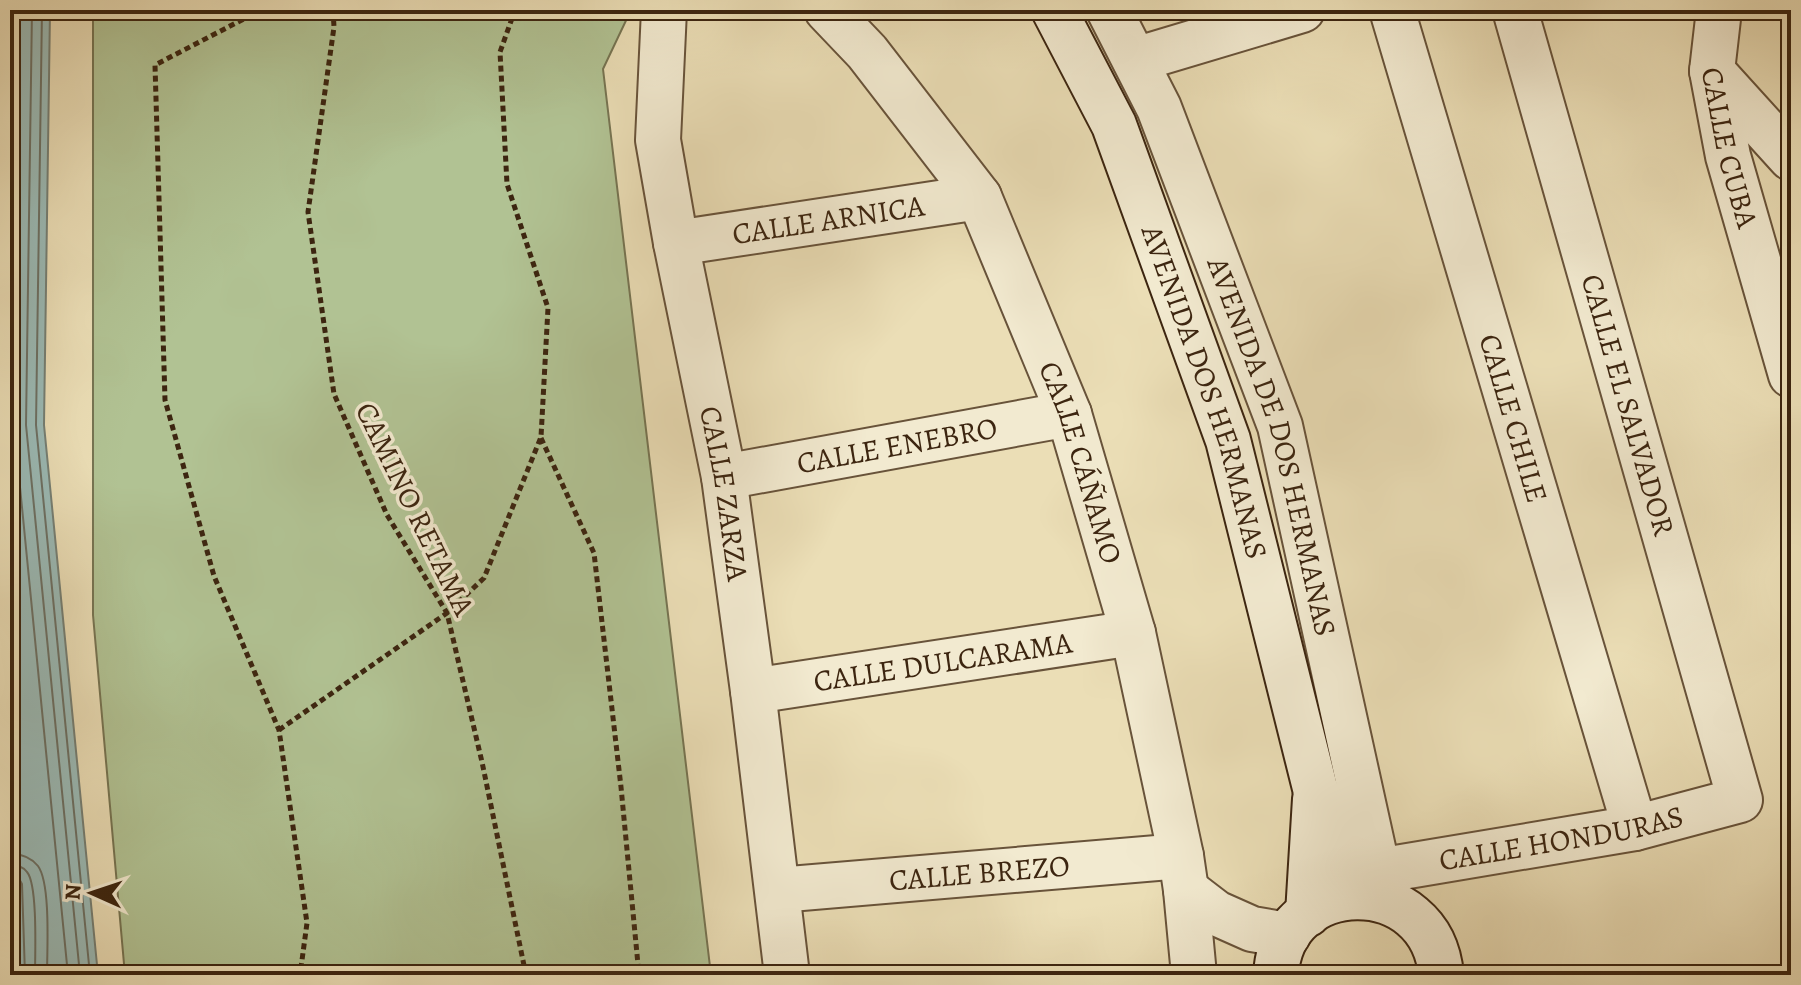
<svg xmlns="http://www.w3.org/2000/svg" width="1801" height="985" font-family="Alegreya,serif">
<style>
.green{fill:#b1c293;stroke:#767452;stroke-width:2}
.water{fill:#9bbbb7;stroke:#757f74;stroke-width:2}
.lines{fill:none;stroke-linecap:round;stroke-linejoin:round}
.shore{stroke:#6c7064;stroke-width:2}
.street-casing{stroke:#68533a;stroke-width:48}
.secondary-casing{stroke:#3c2510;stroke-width:48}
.path{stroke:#3c2510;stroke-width:5;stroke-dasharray:6 4;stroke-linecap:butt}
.street{stroke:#f2ead0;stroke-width:44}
.secondary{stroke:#f2ead0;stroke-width:44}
.labels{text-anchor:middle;stroke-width:7;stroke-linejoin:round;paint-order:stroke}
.street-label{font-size:30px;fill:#3c2510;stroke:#f2ead0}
</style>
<rect width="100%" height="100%" fill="#ebdeb6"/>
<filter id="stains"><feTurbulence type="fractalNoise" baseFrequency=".0025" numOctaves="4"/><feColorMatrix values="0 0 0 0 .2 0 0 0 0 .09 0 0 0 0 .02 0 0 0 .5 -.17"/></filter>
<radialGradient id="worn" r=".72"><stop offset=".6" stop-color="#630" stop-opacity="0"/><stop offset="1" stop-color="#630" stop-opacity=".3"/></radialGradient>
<!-- green -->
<polygon class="green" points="93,10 631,10 603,69 711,975 125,975 93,615"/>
<!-- water -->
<polygon class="water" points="10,10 50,10 44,425 98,975 17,975 16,897 10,855"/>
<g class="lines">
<!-- shore -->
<g class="shore">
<polyline points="20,10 14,426 68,975"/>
<polyline points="32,10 26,425 80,975"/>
<polyline points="42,10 36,425 90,975"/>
<path d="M10 853C21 854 31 857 38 866 51 884 47 951 47 975"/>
<path d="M10 865C17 866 23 866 27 872 38 885 35 956 35 975"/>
<polyline points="10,875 18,877 22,884 25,975"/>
</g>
<!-- street casing -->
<g class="street-casing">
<g id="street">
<path id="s1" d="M664 10 658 140 676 243 724 477 753 691 787 975"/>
<path id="s2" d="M827 10 867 52 979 197 1069 414 1133 633 1181 856 1186 890 1194 975"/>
<path id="s3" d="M1109 10 1159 108 1280 426 1384 898"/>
<path id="s4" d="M1392 10 1635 828"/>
<path id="s5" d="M1719 10 1712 71 1728 156 1791 375"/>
<polyline points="1135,60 1302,10"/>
<polyline points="1712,71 1791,158"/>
<path id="s6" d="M676 243 979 197"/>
<path id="s7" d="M724 477 1069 414"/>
<path id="s8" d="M753 691 1133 633"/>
<path id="s9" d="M1378 871 1635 828 1740 800 1515 10"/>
<path id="s10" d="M778 890 1181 856"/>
<polyline points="1186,890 1216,913 1252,929 1288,935"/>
</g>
</g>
<!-- secondary casing -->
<g class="secondary-casing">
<g id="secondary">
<path id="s11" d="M1054 10 1114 125 1228 440 1315 788 1360 897"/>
<polyline points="1308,914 1315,799"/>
<path d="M1276 975C1281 873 1432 870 1441 975"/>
</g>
</g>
<!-- path -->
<g class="path">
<polyline points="261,10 155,65 165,400 214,576 279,730 307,923 300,975"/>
<polyline points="333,10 334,27 308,212 334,394 387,515 447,613 482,762 526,975"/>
<polyline points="541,438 594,553 621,787 639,975"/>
<polyline points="279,730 447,613 484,578 541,437 548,308 507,184 500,52 515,10"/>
</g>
<!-- street -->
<use href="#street" class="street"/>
<!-- secondary -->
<use href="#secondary" class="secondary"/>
</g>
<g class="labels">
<!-- street labels -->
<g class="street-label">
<text dy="10" stroke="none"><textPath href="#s5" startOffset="140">CALLE CUBA</textPath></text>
<text dy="10" stroke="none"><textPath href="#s6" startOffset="154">CALLE ARNICA</textPath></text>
<text dy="10" stroke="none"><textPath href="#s11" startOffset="412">AVENIDA DOS HERMANAS</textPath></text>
<text transform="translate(1628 405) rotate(74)" y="10">CALLE EL SALVADOR</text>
<text dy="10" stroke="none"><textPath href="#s4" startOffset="426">CALLE CHILE</textPath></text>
<text dy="10" stroke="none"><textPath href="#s7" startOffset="176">CALLE ENEBRO</textPath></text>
<text dy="10" stroke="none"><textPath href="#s3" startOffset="468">AVENIDA DE DOS HERMANAS</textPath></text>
<text dy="10" stroke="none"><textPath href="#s2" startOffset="526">CALLE CÁÑAMO</textPath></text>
<text dy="10" stroke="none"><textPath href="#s1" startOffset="490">CALLE ZARZA</textPath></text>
<text transform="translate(415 509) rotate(64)" y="10">CAMINO RETAMA</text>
<text dy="10" stroke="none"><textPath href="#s8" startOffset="192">CALLE DULCARAMA</textPath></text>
<text dy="10" stroke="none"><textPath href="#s9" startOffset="186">CALLE HONDURAS</textPath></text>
<text dy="10" stroke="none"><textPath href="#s10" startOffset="202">CALLE BREZO</textPath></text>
</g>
</g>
<!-- margin -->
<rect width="1801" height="985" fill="none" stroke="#ebdeb6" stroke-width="40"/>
<rect x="12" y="12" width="1777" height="961" fill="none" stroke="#3c2510" stroke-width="4"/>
<rect x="20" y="20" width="1761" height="945" fill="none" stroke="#3c2510" stroke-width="2"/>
<!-- north arrow -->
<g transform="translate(92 893) rotate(273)" stroke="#f2ead0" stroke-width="6" paint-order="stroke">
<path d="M0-6L14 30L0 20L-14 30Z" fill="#3c2510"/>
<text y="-12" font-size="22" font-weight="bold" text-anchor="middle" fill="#3c2510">N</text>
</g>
<rect width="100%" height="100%" filter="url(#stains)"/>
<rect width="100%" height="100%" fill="url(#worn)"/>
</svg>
